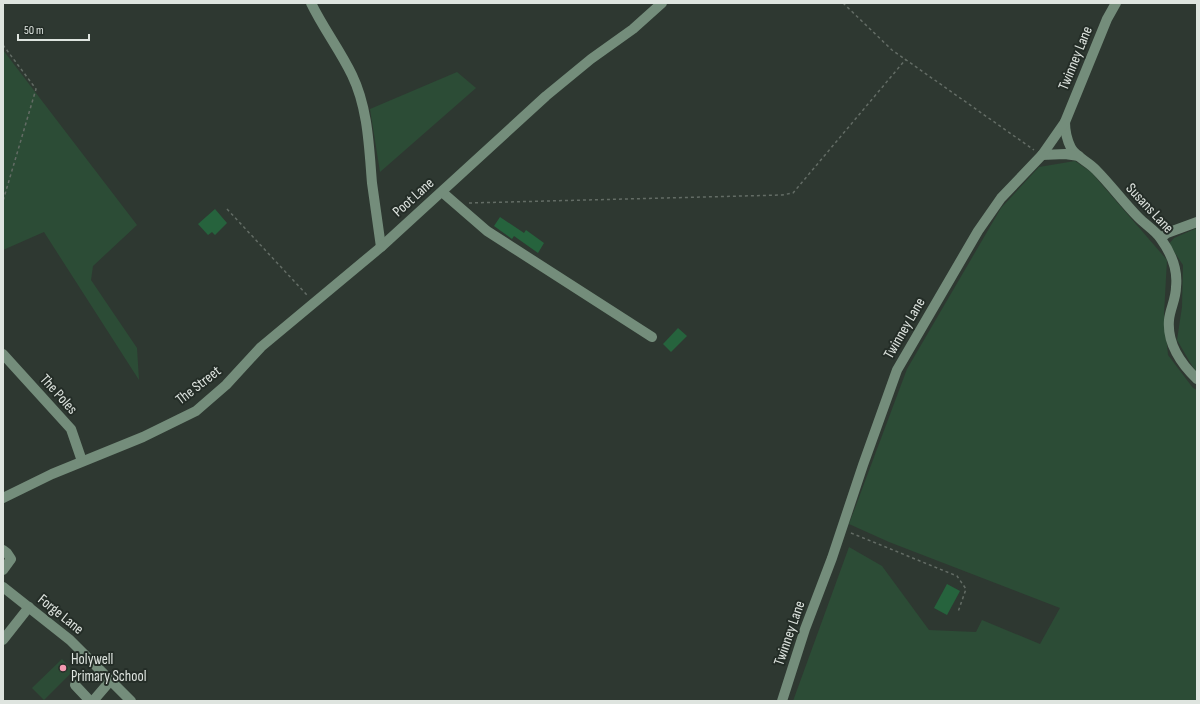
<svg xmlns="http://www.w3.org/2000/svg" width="1200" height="704" font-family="'Sofia Sans Condensed',sans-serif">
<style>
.green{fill:#2c4c36}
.building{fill:#26633d}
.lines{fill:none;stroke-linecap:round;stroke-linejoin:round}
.path{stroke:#636c65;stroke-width:1.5;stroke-dasharray:3 3;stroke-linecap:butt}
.minor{stroke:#748d7b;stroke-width:10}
.poi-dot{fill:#f29ab0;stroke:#242d27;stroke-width:1.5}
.labels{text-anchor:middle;stroke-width:4;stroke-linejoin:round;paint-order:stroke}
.street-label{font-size:15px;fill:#dee4df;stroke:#242d27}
.poi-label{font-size:15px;fill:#dee4df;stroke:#242d27;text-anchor:start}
</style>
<rect width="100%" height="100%" fill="#2e3831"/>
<!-- green -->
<g class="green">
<polygon points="3,50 137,225 93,266 91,280 137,348 139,380 44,232 3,250"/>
<polygon points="457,72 476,88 380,172 370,109"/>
<polygon points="1075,161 1091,172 1167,260 1164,314 1168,355 1193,388 1197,390 1197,701 793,701 849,547 882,566 929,630 976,632 982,620 1040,644 1060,608 889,542 849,524 907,369 1001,208 1039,167"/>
<polygon points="1197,228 1197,372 1194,369 1177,340 1182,307 1183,265 1169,244 1174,238"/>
<polygon points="62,659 73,671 44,700 32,688"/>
</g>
<!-- building -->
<g class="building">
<polygon points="215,209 227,223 215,235 212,232 208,235 198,224"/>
<polygon points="500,217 524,233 526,230 544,243 538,253 514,236 512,239 494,226"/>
<polygon points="678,328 687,336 671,352 663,344"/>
<polygon points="947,584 960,591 947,615 934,608"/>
</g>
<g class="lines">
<!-- path -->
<g class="path">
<polyline points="843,3 892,50 1034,150"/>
<polyline points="3,45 36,89 3,201"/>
<polyline points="469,203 782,195 793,193 906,59"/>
<polyline points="227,209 307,295"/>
<polyline points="851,533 957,576 966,589 958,612"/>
</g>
<!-- minor -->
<g class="minor">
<path d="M311 3C323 28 340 50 352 75 368 108 369 147 372 183 375 204 378 226 381 247"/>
<path d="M1065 122C1065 131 1067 140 1071 148 1076 157 1089 162 1096 170 1111 185 1124 203 1139 218 1146 225 1156 231 1161 239 1171 253 1178 270 1176 287 1176 299 1170 309 1169 320 1167 343 1181 364 1197 379"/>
<polyline points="1042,155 1065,154 1079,156"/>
<polyline points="442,192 487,231 652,337"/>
<polyline points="1161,238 1167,233 1197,222"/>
<polyline points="3,354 71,429 82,461"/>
<polyline points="3,498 52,474 143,437 196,411 226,385 261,347 381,247 546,96 591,59 633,29 662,3"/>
<polyline points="3,550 7,553 11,559 3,570"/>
<polyline points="3,587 70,640 131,701"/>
<polyline points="3,640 29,607"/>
<polyline points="75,685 90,701"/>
<polyline points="93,701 111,680"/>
<polyline points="782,701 805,629 832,558 863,465 897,370 978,231 1001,198 1042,155 1065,122 1107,19 1116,3"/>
</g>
</g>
<!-- markers -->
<circle class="poi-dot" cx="63" cy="668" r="4"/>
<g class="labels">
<!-- street labels -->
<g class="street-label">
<text transform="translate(1075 58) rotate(-68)" y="5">Twinney Lane</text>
<text transform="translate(413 197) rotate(-42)" y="5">Poot Lane</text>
<text transform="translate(1150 208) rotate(47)" y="5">Susans Lane</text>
<text transform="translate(904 328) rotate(-60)" y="5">Twinney Lane</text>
<text transform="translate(198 385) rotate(-38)" y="5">The Street</text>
<text transform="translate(59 394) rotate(48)" y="5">The Poles</text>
<text transform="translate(61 614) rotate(39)" y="5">Forge Lane</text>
<text transform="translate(789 633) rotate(-71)" y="5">Twinney Lane</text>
</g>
<!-- poi labels -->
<g class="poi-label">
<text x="71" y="664">Holywell<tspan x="71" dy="17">Primary School</tspan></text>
</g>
</g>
<!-- border -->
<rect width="1200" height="704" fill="none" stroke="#dee4df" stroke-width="8"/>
<!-- scale -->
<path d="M18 34v6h71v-6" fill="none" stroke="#dee4df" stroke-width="2"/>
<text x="24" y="34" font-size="12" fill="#dee4df" stroke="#242d27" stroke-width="3" paint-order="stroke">50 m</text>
</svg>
